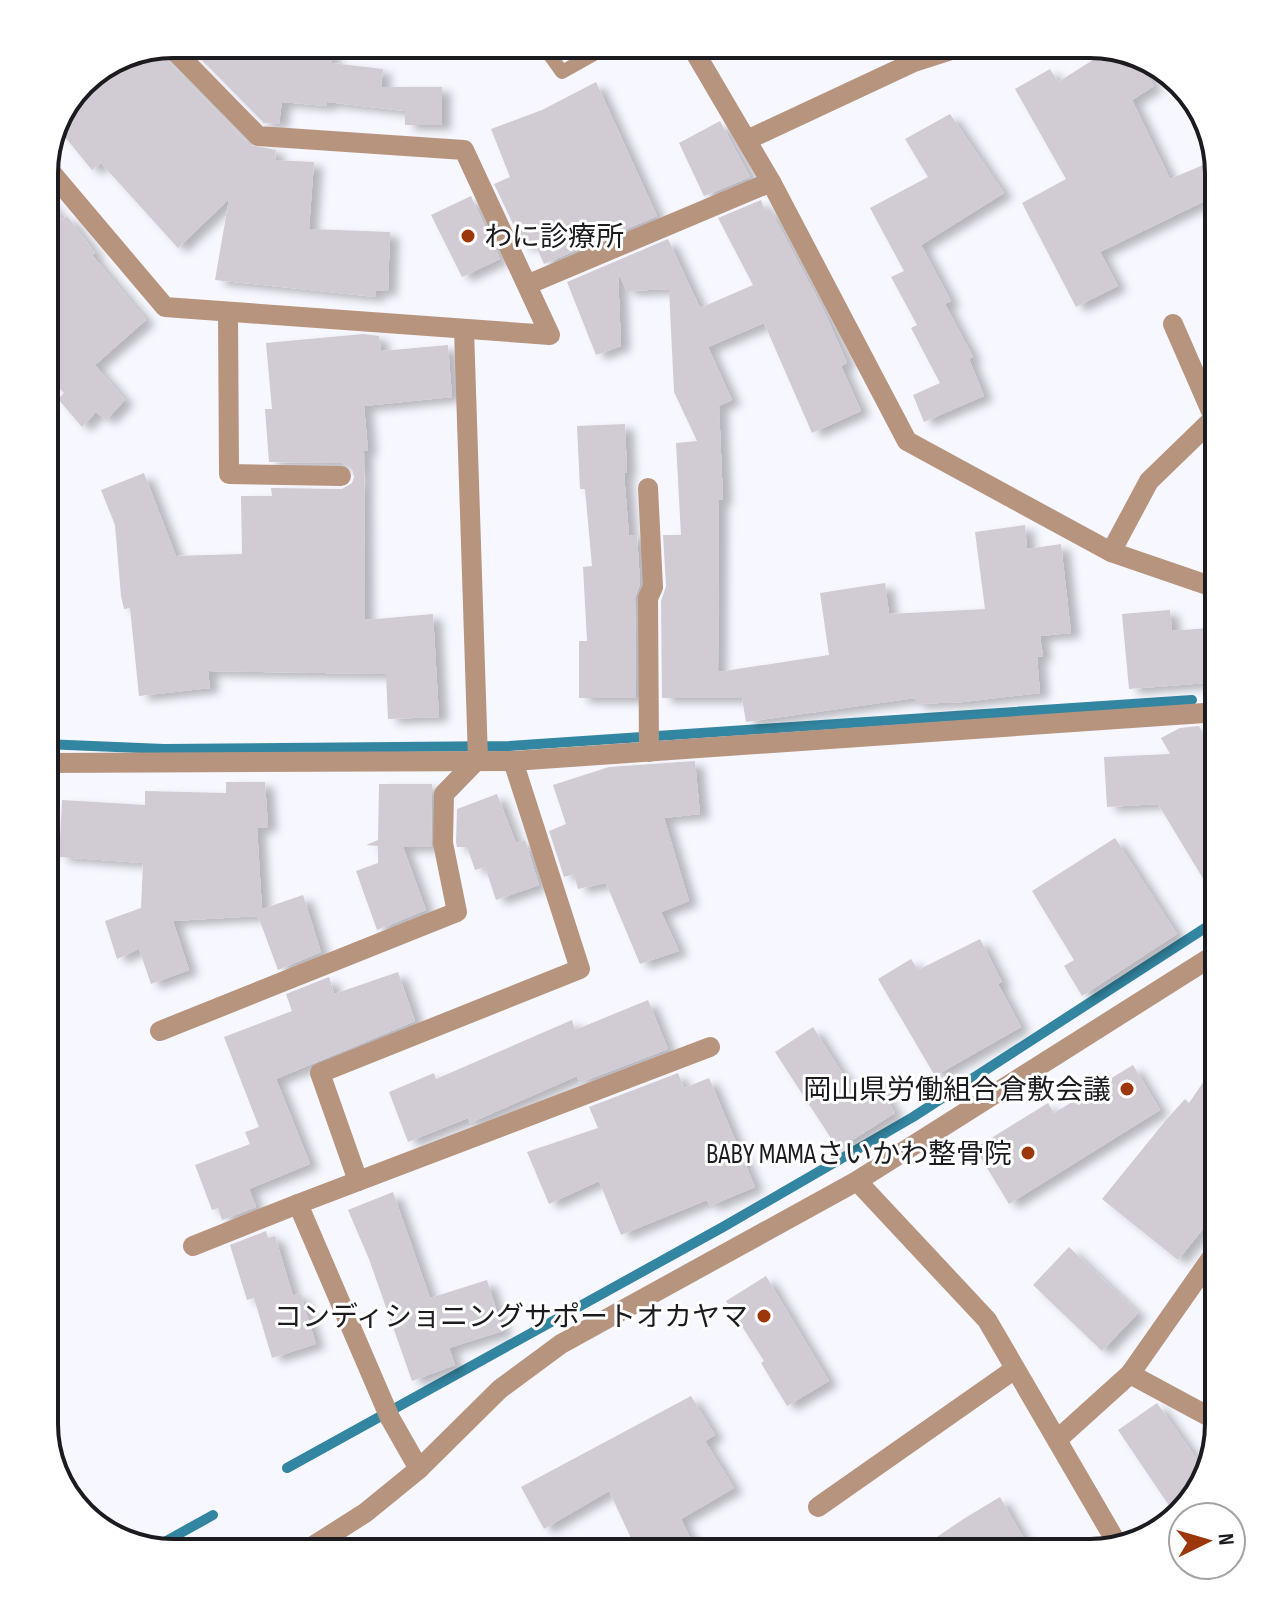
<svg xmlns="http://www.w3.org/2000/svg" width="1263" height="1597" font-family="'Sofia Sans Condensed','Noto Sans JP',sans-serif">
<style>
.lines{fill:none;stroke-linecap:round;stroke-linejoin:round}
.stream{stroke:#3386a2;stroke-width:10}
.building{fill:#d1cbd3;filter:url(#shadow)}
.lane{stroke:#b7947e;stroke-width:14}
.street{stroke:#b7947e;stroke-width:20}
.poi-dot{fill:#9c370b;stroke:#fff;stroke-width:3}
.labels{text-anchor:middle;stroke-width:6;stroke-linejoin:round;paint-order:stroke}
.poi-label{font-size:28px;fill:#1c1c20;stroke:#fff;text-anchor:end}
.rim{fill:none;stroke:#1c1c20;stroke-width:4}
</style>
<defs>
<filter id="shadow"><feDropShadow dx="9" dy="5" stdDeviation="4" flood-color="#0004"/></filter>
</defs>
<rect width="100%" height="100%" fill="#f7f7ff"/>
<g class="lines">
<!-- stream -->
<g class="stream">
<polyline points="44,744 164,749 509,746 1192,700"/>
<polyline points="287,1468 723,1227 913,1117 1219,919"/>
<polyline points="152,1549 213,1515"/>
</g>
</g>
<!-- building -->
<g class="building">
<polygon points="186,44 286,44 285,50 332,52 331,63 383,69 381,87 442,87 442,125 405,125 405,111 327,102 326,106 282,102 279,124 264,123"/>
<polygon points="1112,48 1135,56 1154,86 1132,100 1170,179 1215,160 1219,194 1100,252 1118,286 1076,307 1022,203 1066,179 1015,89 1050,69 1058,82"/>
<polygon points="157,50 249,145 276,150 275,160 314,162 309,229 390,232 388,291 375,291 376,297 215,280 229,199 178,248 101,163 92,170 60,131 88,76"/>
<polygon points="596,82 657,216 544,264 534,242 524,247 494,184 510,177 491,129 542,110"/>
<polygon points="950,114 1004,193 921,245 951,301 945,304 973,357 969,359 984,396 924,422 913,395 940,383 911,328 917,325 891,277 904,271 870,208 928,177 905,139"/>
<polygon points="720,121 750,177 704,196 679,143"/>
<polygon points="44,196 62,220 67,216 95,253 92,255 146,320 95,365 125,400 106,420 96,412 82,427 58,399 64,393 44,372"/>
<polygon points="471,196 500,259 462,277 431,215"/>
<polygon points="761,200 765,211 770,209 825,313 847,363 841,366 861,411 812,433 764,323 708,347 732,400 719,406 723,500 719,500 718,672 829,655 820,593 885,583 889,614 985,609 975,532 1025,525 1027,549 1061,544 1071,633 1040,636 1043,656 1037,657 1040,693 963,702 915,704 915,698 746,722 742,698 662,698 661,601 666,586 663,535 681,535 676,443 697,441 674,392 669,289 627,291 618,273 621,346 596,355 567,282 668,239 700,308 753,285 718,218"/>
<polygon points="363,334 379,336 381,351 448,345 452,397 364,406 368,450 364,451 365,620 433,614 439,717 388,719 386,674 208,671 210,688 139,696 130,608 124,609 121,596 115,525 101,490 144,473 176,556 242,554 241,496 272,496 271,488 342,489 352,483 354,477 352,469 342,463 269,462 265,409 272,409 266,343"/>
<polygon points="625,424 627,473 624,473 629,535 637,535 640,584 635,598 636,698 579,698 579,641 587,641 583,567 592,566 585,489 580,489 577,426"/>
<polygon points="1170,610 1172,631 1219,627 1219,682 1129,689 1122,614"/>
<polygon points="1199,726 1219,763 1219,905 1158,804 1107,807 1104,757 1170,754 1161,738 1180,728"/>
<polygon points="695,761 700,814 664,818 689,901 661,912 679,951 640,964 606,883 578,889 574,874 564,877 549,831 566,824 553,785 609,767"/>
<polygon points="226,782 265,782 268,827 257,828 262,909 303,895 321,952 278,970 258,916 173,921 189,970 151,984 139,949 117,959 105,921 141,908 143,863 59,857 62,800 145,805 145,791 226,793"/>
<polygon points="379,784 432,784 431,847 403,847 426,910 377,930 356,871 378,863 378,846 366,845 378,840"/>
<polygon points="497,794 516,843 525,840 539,885 496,900 485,867 475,870 467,847 457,847 456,842 457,809"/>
<polygon points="1115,838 1177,934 1082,996 1064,966 1074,960 1032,891"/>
<polygon points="980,939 1002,982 998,984 1021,1027 935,1076 878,979 911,959 918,970"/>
<polygon points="398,972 415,1021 276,1079 310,1164 249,1189 256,1207 222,1220 218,1208 212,1210 195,1165 250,1144 245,1132 259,1127 224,1037 292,1011 286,994 329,977 334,994"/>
<polygon points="648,1000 668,1049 579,1083 577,1076 470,1123 468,1118 408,1142 389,1092 434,1073 436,1079 572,1020 575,1030"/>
<polygon points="813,1027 854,1092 875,1079 895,1113 838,1149 775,1052"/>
<polygon points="1219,1059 1219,1209 1178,1260 1102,1199 1166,1120 1185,1099 1189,1103"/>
<polygon points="1133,1065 1160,1110 1009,1204 975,1148 1048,1103 1054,1113"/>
<polygon points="678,1073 684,1088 709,1078 755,1187 710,1206 707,1200 621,1235 599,1181 549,1204 527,1152 598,1128 589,1107"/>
<polygon points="393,1192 430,1298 487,1280 503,1331 449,1348 455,1365 412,1381 369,1259 348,1210"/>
<polygon points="266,1231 268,1238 275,1236 293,1296 300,1293 316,1344 272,1358 254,1298 247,1300 230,1245"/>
<polygon points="1069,1247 1138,1313 1102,1351 1033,1285"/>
<polygon points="766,1276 829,1381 787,1406 761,1363 764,1361 726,1301"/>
<polygon points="691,1396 715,1435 705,1441 734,1488 681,1519 697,1553 638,1553 609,1491 544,1529 521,1487"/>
<polygon points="1157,1403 1206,1472 1202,1488 1176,1516 1118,1430"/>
<polygon points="1000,1497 1032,1553 913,1553 965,1518"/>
</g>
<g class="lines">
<!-- lane -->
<polyline class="lane" points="542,44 562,72 612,44"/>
<!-- street -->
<g class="street">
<polyline points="690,44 771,182 907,441 1111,552 1219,589"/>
<polyline points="1030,44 1038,48 1047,44"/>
<polyline points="747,140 914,62 970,44"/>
<polyline points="44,164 165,307 550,335 464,150 258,136 169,45"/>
<polyline points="529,284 771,182"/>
<polyline points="228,312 229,474 341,476"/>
<polyline points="648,488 653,587 648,598 649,752"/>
<polyline points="1111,552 1149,481 1214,418 1173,324"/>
<polyline points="44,763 513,761 1219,712"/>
<polyline points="160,1031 457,912 443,843 444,794 478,759 464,329"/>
<polyline points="358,1181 320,1073 580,969 513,761"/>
<polyline points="857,1181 987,1320 1118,1545"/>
<polyline points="193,1246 298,1204"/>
<polyline points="1130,1374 1219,1422"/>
<polyline points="1058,1439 1130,1374 1219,1247"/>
<polyline points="419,1469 390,1418 298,1204 710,1047"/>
<polyline points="818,1507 1015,1369"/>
<polyline points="302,1553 365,1513 419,1469 500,1389 561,1344 857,1181 1219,952"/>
</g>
</g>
<!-- markers -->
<g class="poi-dot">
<circle cx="468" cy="236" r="8"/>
<circle cx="1127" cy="1089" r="8"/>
<circle cx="1028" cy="1153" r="8"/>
<circle cx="764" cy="1316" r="8"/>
</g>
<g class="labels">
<!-- poi labels -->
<g class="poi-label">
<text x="484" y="246" text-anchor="start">わに診療所</text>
<text x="1111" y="1099">岡山県労働組合倉敷会議</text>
<text x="1012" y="1163">BABY MAMAさいかわ整骨院</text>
<text x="748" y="1326">コンディショニングサポートオカヤマ</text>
</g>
</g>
<!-- crop -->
<path d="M0 0H1263V1597H0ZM173 58H1090A115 115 0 0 1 1205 173V1424A115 115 0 0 1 1090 1539H173A115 115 0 0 1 58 1424V173A115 115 0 0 1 173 58Z" fill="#fff" fill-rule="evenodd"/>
<path class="rim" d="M173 58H1090A115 115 0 0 1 1205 173V1424A115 115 0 0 1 1090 1539H173A115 115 0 0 1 58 1424V173A115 115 0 0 1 173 58Z"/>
<!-- north arrow -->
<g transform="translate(1207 1541) rotate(85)"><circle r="38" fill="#ffffff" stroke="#a4a4a6" stroke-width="2"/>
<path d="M0-6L14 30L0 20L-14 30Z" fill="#9c370b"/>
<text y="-12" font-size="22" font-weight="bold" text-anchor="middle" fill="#1c1c20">N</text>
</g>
</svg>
